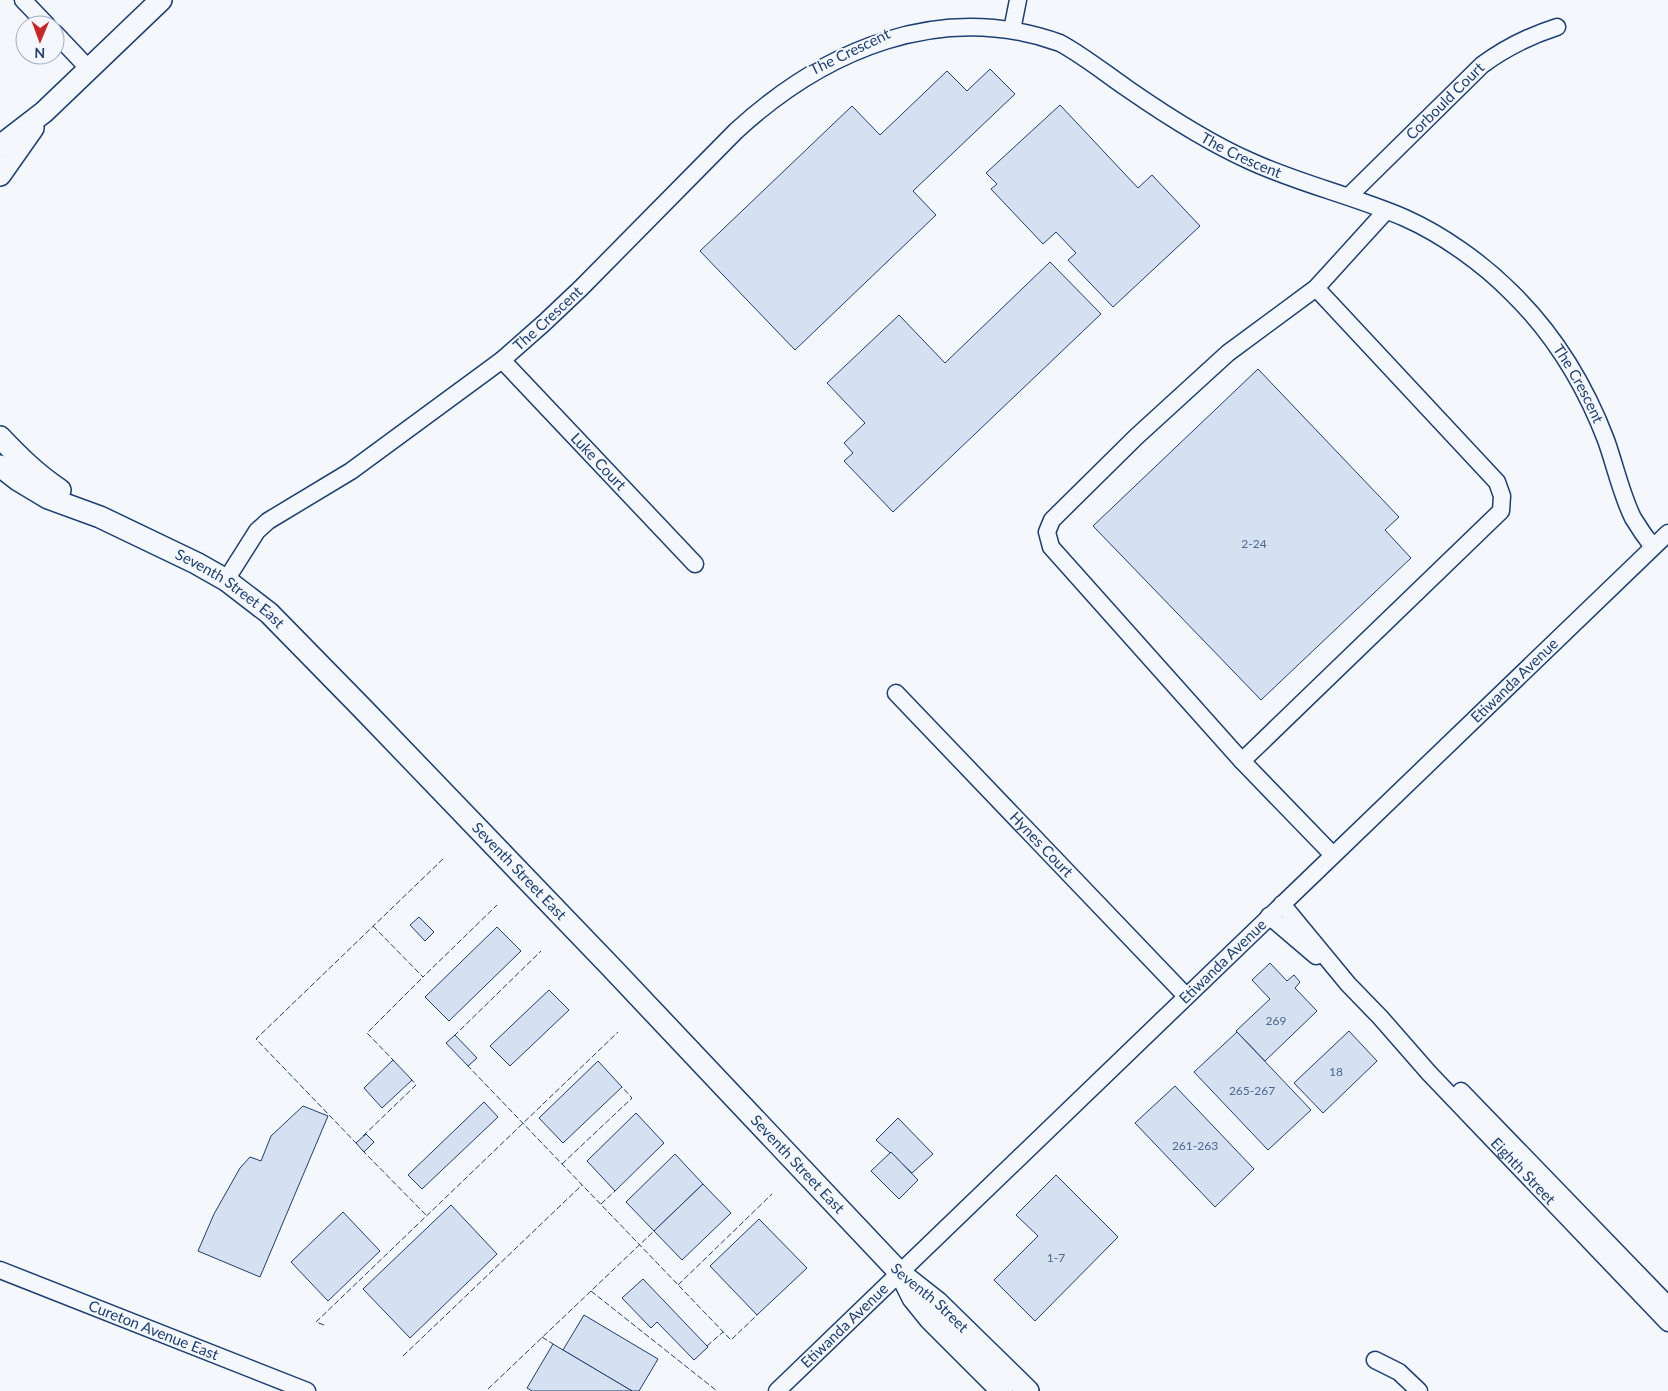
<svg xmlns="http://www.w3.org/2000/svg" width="1668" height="1391" font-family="Lato,sans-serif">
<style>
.building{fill:#d5e0f0;stroke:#1d3f73}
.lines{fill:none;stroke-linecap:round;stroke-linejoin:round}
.minor-casing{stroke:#1d3f73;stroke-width:19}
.major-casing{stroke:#1d3f73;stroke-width:24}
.minor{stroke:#f4f7fb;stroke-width:16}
.major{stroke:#f4f7fb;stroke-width:21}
.fence{stroke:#1d3f73;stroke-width:1;stroke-dasharray:6 2.5;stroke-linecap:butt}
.labels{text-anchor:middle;stroke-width:4;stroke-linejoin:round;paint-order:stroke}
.number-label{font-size:12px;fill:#4b6792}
.street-label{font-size:15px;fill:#1d3f73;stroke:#f4f7fb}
</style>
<rect width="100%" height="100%" fill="#f4f7fb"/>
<!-- building -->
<g class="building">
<polygon points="990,69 1015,94 913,191 936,215 795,350 700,251 852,106 880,135 947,71 967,91"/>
<polygon points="1060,105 1138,188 1152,175 1200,226 1113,307 1068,260 1076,253 1056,232 1043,244 991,189 997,184 986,173"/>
<polygon points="1050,262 1101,314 893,512 844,461 853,453 844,443 865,423 827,383 899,315 945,363"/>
<polygon points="1258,369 1399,517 1385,530 1411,558 1261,700 1093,526"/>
<polygon points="419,917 434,932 425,941 410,925"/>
<polygon points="497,927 521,951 449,1021 425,997"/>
<polygon points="1270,963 1287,981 1294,975 1300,982 1295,988 1317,1011 1265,1061 1236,1031 1270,999 1252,980"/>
<polygon points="549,990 569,1010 510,1066 490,1046"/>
<polygon points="1349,1031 1377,1061 1323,1113 1294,1083"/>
<polygon points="1237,1032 1311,1110 1268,1150 1194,1072"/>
<polygon points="455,1035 477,1058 468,1066 446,1043"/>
<polygon points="393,1060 412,1080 382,1108 364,1088"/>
<polygon points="598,1061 622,1087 563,1143 539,1118"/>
<polygon points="1175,1086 1254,1169 1215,1207 1135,1123"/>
<polygon points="484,1102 498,1117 422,1189 408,1175"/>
<polygon points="303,1106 328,1116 260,1277 198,1251 214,1214 240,1168 250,1157 261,1161 271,1136"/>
<polygon points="636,1113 664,1143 615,1191 587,1161"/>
<polygon points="898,1118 933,1154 912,1173 876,1140"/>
<polygon points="366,1134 374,1142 364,1152 356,1143"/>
<polygon points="891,1152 918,1180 899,1199 871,1171"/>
<polygon points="675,1154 703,1184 654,1231 626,1202"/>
<polygon points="1056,1175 1118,1237 1035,1321 994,1280 1038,1236 1016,1215"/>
<polygon points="703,1184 731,1213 682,1260 654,1231"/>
<polygon points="451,1205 497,1254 410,1338 363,1289"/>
<polygon points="343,1212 380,1251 328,1301 291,1262"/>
<polygon points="759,1219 807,1268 757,1315 710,1266"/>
<polygon points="643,1279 708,1347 694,1360 657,1322 651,1328 622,1298"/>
<polygon points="584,1315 658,1359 639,1391 632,1391 563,1350"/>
<polygon points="553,1344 563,1350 632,1391 532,1391 527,1388"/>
</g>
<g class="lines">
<!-- minor casing -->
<g class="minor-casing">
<g id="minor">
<polyline points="23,0 47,25"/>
<polyline points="1013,25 1018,0"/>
<polyline points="55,33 89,69"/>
<path id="s1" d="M1349 196 1482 65C1505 48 1529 36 1557 27"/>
<path id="s2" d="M502 360 695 564"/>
<path id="s3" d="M226 580 257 531 268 521 351 471 502 360 544 323 581 288 736 131C824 50 940 0 1060 43 1084 56 1106 74 1128 89 1167 116 1207 142 1250 161 1300 184 1354 196 1405 218 1443 235 1482 263 1511 292 1553 333 1585 385 1606 440 1615 465 1621 494 1633 518 1639 528 1646 538 1653 547"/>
<path id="s4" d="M896 693 1186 996"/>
<polyline points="1242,761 1501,511 1502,496 1497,482 1316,288"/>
<polyline points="1333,855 1242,761 1051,547 1047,532 1052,520 1136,437 1228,353 1316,288 1386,211"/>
<path id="s5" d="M1282 904 1348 984 1380 1017 1429 1073 1668 1323"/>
<polyline points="1269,916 1316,956"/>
<polyline points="1461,1091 1668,1305"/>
<path id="s6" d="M0 1270 307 1391"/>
<polyline points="1375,1360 1399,1372 1419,1391"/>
<path id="s7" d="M777 1391 1668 533"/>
</g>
</g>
<!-- major casing -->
<g class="major-casing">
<g id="major">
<polyline points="0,146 44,112 161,0"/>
<polyline points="0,175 33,128"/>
<path d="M0 437C19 457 37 475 60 490"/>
<path id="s8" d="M0 466 18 480 48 498 100 517 196 563 226 580 269 613 364 710 611 967 900 1273 938 1303 1028 1391"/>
<polyline points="906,1284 913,1298 930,1319 1002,1391"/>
</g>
</g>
<!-- minor -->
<use href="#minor" class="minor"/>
<!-- major -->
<use href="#major" class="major"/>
<!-- fence -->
<g class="fence">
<polyline points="373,926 423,977 497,905"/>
<polyline points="454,1036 541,951"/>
<polyline points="395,1062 367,1033 423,977"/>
<polyline points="467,1065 731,1340 757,1315"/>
<polyline points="363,1136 416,1085 411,1079"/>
<polyline points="357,1144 256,1039 444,858"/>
<polyline points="362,1150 427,1216"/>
<polyline points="562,1164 632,1098 622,1087"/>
<polyline points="601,1204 615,1191"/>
<polyline points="678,1285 772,1194"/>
<polyline points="591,1291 717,1391"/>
<polyline points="324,1325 316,1322 618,1032"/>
<polyline points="542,1337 553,1344"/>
<polyline points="707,1346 723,1332"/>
<polyline points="403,1356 582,1185"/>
<polyline points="488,1389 654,1231"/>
</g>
</g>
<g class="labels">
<!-- number labels -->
<g class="number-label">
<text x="1254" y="548">2-24</text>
<text x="1276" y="1025">269</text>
<text x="1336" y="1076">18</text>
<text x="1252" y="1095">265-267</text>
<text x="1195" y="1150">261-263</text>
<text x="1056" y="1262">1-7</text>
</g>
<!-- street labels -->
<g class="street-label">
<text transform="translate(850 52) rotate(-26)" y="5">The Crescent</text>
<text dy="5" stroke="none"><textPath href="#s1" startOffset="135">Corbould Court</textPath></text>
<text dy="5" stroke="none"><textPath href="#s3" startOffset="1252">The Crescent</textPath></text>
<text dy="5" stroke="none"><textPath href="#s3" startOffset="419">The Crescent</textPath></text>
<text dy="5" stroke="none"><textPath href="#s3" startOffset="1672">The Crescent</textPath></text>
<text dy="5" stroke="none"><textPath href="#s2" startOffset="140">Luke Court</textPath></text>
<text dy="5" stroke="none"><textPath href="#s8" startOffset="262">Seventh Street East</textPath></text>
<text dy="5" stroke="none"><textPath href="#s7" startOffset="1024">Etiwanda Avenue</textPath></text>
<text dy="5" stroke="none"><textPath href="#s4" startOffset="210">Hynes Court</textPath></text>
<text dy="5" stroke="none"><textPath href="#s8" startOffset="668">Seventh Street East</textPath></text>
<text dy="5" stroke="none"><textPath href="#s7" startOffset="619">Etiwanda Avenue</textPath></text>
<text dy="5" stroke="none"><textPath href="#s8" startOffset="1072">Seventh Street East</textPath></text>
<text dy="5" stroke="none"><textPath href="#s5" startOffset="360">Eighth Street</textPath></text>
<text dy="5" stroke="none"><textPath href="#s8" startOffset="1260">Seventh Street</textPath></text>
<text dy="5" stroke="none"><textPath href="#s7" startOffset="94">Etiwanda Avenue</textPath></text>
<text dy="5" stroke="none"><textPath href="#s6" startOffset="165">Cureton Avenue East</textPath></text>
</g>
</g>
<!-- north arrow -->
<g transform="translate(40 40) rotate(181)"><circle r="24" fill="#f4f7fb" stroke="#9eadc5"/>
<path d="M0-4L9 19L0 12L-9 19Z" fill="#c62828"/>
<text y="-8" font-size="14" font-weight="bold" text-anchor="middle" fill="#1d3f73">N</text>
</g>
</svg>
